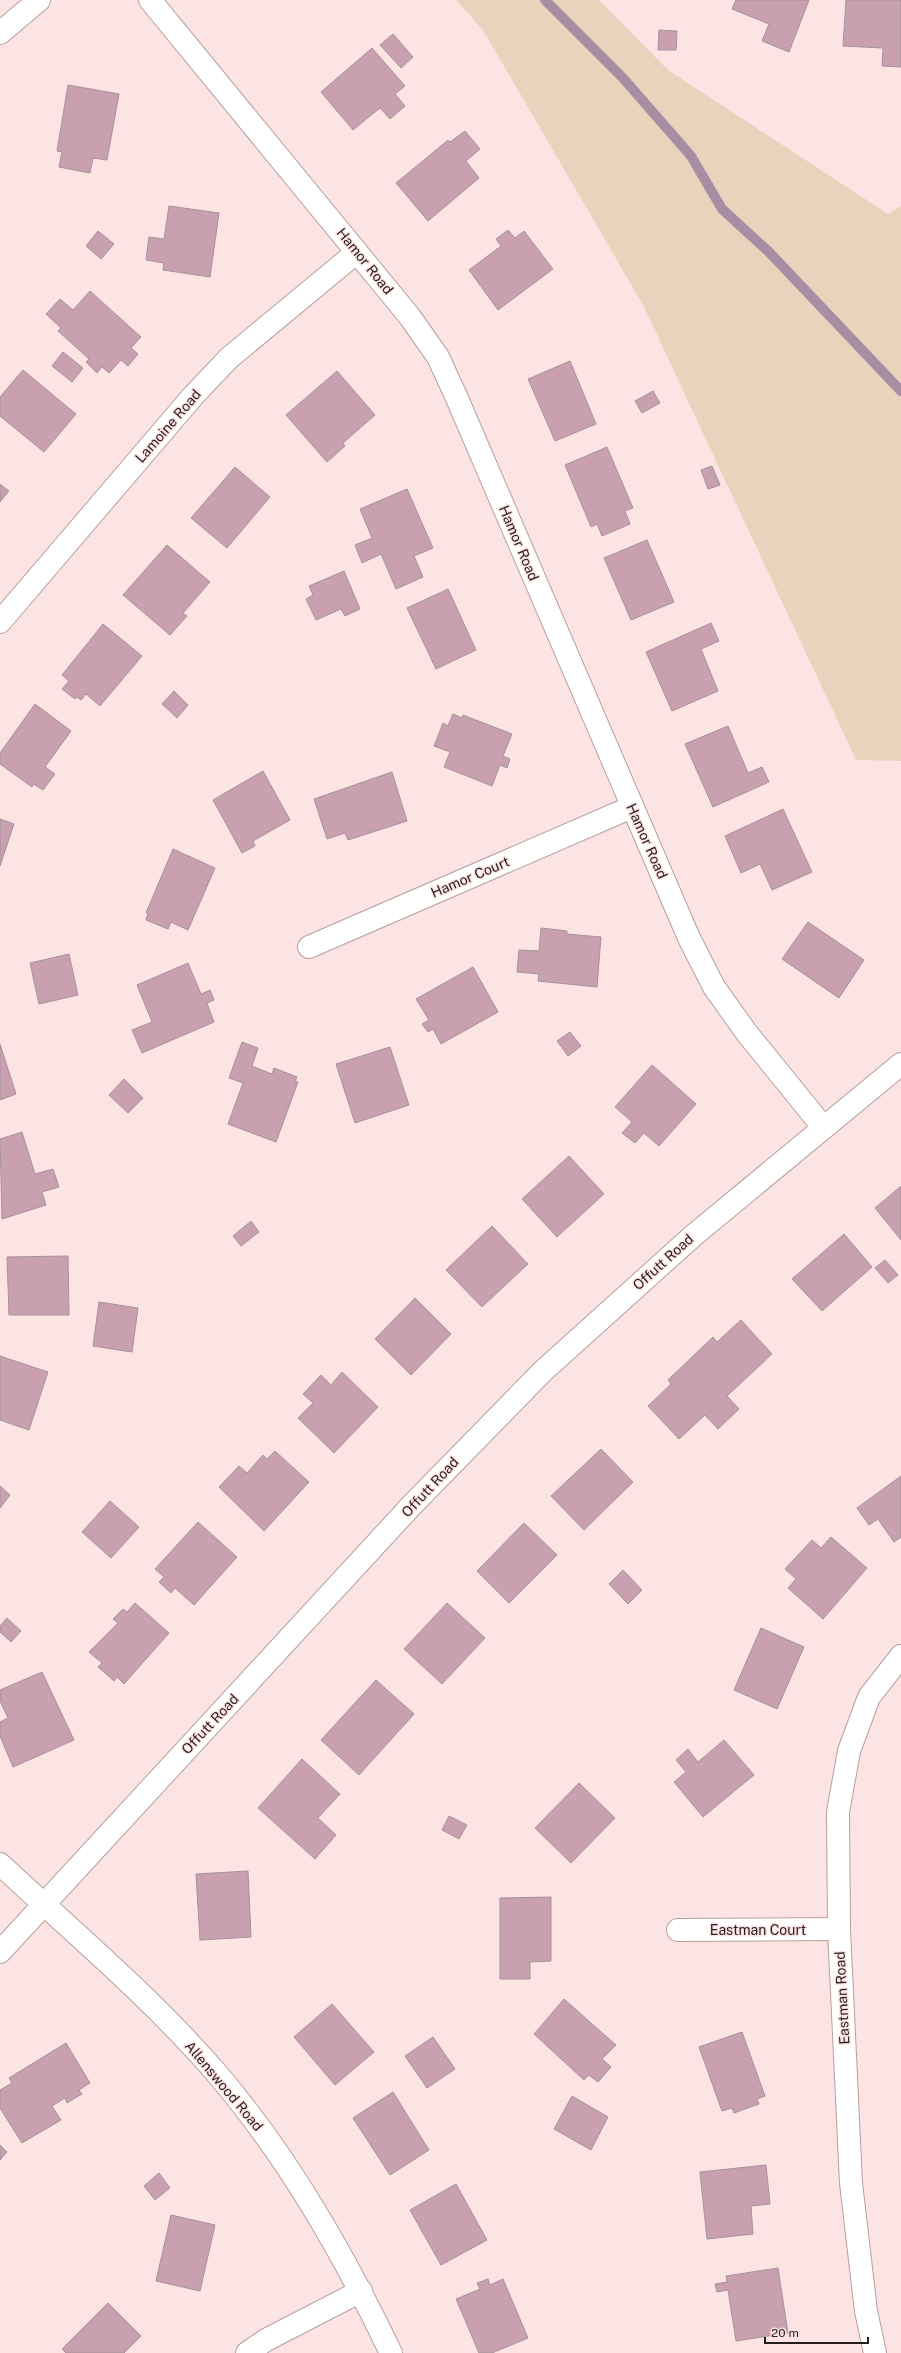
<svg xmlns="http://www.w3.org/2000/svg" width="901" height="2353" font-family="'Public Sans',sans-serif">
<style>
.green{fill:#ead3bd}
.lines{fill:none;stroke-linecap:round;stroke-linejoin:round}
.stream{stroke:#a78ea3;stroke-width:10}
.building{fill:#c9a0b0;stroke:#a69199}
.minor-casing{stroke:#b69f9f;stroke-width:24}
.minor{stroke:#fff;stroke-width:22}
.labels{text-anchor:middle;stroke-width:3;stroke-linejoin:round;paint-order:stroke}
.street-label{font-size:14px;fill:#261d1e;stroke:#fde4e4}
</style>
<rect width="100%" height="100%" fill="#fde4e4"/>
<!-- green -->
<polygon class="green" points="456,0 599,0 668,70 888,214 901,206 901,761 856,760 643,305 483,30"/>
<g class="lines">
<!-- stream -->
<polyline class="stream" points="545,0 623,78 691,156 722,209 769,252 901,391"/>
</g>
<!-- building -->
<g class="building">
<polygon points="736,0 809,0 789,52 762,41 769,24 732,9"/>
<polygon points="846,0 901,0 901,67 882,66 883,48 843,46"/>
<polygon points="659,30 677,31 676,50 658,50"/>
<polygon points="393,34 413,57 401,68 380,45"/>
<polygon points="372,48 405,86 395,94 405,106 390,119 380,108 353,130 321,92"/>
<polygon points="68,85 119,94 107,160 93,158 90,173 59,167 62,152 57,151"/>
<polygon points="465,131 480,149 466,161 479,178 428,221 396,183 448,140 450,142"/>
<polygon points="169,206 219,213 210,277 163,270 164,263 146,260 149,237 164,239"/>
<polygon points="508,230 515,238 524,231 553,269 498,310 469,270 501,246 496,239"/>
<polygon points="98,231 114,244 101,259 86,246"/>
<polygon points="90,291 141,337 131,348 138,354 128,366 121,360 109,373 102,367 97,373 86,362 89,359 58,331 61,328 46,314 60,299 73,310"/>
<polygon points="63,352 83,368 72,382 52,366"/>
<polygon points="570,361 596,424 555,441 528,379"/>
<polygon points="23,370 76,414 44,452 0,416 0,397"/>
<polygon points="337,371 375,415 343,443 345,446 327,462 286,415"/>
<polygon points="653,391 660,403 642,413 635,401"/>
<polygon points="607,447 633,508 625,511 630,524 602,536 597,524 591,527 565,465"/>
<polygon points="712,466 720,485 708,489 701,470"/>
<polygon points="235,467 270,497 227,548 191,518"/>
<polygon points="0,484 9,491 0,502"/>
<polygon points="407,489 433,548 414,556 423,577 396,589 381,554 362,563 355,545 372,538 360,509"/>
<polygon points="647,540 674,602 631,620 604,558"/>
<polygon points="167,545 210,582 183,613 187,616 170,635 123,595"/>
<polygon points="344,571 360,609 345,616 341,609 316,620 306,599 313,595 309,586"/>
<polygon points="448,589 476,650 436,669 407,608"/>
<polygon points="711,623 719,641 701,649 718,691 672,711 646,652"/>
<polygon points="103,624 142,656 100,706 86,694 81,700 77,697 75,699 62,689 69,681 62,675"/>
<polygon points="174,691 188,705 177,718 162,704"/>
<polygon points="35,704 71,731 45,767 55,774 43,790 33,784 32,787 0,764 0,753"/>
<polygon points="453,714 462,718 463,715 512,734 503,756 510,759 507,768 500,765 492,786 444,767 450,752 434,746 443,723 448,726"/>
<polygon points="728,726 748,773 762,767 769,782 713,807 685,744"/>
<polygon points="263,771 290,820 253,841 255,846 242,853 213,800"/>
<polygon points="392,772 407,821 348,840 345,833 327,839 314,799"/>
<polygon points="783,809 812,872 772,890 760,864 741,873 725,836"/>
<polygon points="0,819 14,824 0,866"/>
<polygon points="173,849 215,868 188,930 171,922 168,929 146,920 148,913 146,913"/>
<polygon points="808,922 864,960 839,998 782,959"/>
<polygon points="541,928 567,931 567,934 601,937 597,987 538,981 539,974 517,972 519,950 539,951"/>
<polygon points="69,954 78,995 39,1004 30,963"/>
<polygon points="188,963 201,994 210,990 214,1000 207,1003 214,1022 142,1053 132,1030 152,1022 137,985"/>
<polygon points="473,967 498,1012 441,1044 433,1029 428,1032 422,1024 429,1020 416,999"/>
<polygon points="570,1032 581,1046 568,1056 557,1041"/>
<polygon points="242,1042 258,1048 252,1066 272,1074 274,1068 297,1077 295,1081 298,1082 276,1142 228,1124 243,1083 229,1078"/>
<polygon points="0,1044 16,1094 0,1100"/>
<polygon points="390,1047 409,1105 355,1123 336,1064"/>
<polygon points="652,1065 696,1104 659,1146 644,1133 635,1143 622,1133 632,1122 615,1107"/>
<polygon points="124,1079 143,1098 128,1113 109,1095"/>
<polygon points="22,1132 35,1174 53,1169 59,1187 42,1192 46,1205 2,1219 0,1139"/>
<polygon points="569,1156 604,1194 557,1237 522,1199"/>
<polygon points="901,1186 901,1240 875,1208"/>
<polygon points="251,1221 259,1232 241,1246 233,1236"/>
<polygon points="492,1226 528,1264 482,1307 446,1270"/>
<polygon points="844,1234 872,1267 822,1311 792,1279"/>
<polygon points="68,1256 69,1315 9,1315 7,1257"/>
<polygon points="885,1260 898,1275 888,1283 875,1268"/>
<polygon points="415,1298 451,1334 411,1375 375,1339"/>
<polygon points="99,1302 138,1308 132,1352 93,1346"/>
<polygon points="741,1320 772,1354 727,1396 739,1409 718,1429 705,1415 679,1439 648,1406 671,1384 668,1380 713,1337 717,1342"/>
<polygon points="0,1356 48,1372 29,1430 0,1420"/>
<polygon points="342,1372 378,1407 334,1453 298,1418 313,1403 303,1394 321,1375 331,1385"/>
<polygon points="601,1449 633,1482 584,1530 551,1496"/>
<polygon points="275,1451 309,1482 264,1531 219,1487 239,1466 247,1473 263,1455 267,1459"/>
<polygon points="901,1476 901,1537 894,1542 878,1519 869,1525 857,1508"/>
<polygon points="0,1486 10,1495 0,1508"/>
<polygon points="110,1501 139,1527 111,1558 82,1532"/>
<polygon points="198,1522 237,1557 194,1605 175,1588 171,1593 159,1582 164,1577 155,1569"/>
<polygon points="524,1523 557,1555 509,1603 477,1571"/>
<polygon points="831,1537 867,1568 823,1619 788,1588 796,1579 785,1569 812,1540 821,1548"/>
<polygon points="623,1570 642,1590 628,1604 609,1584"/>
<polygon points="135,1603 169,1633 124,1684 117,1677 114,1681 98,1667 102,1663 89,1652 118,1623 113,1619 123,1609 127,1612"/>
<polygon points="447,1603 485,1638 442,1684 404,1649"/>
<polygon points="7,1618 21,1631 11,1642 0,1632 0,1626"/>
<polygon points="761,1628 804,1647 777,1709 734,1690"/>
<polygon points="42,1672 74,1740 13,1767 0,1736 0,1722 8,1718 0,1701 0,1690"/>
<polygon points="376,1680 414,1714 359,1775 321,1740"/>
<polygon points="724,1740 754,1775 703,1817 674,1782 686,1772 676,1760 688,1749 698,1762"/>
<polygon points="302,1759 340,1794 318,1818 336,1835 315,1859 258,1808"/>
<polygon points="579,1783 615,1818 571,1863 535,1828"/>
<polygon points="449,1816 467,1825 459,1839 442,1830"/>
<polygon points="248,1871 251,1937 200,1940 196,1874"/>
<polygon points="551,1897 551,1961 530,1962 530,1979 500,1979 500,1898"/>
<polygon points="564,1999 616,2045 602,2059 611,2067 598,2082 589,2075 584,2080 534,2034"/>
<polygon points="332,2004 374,2052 335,2085 294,2037"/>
<polygon points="742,2032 765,2096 757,2099 759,2104 734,2113 732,2108 722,2111 699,2047"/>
<polygon points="433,2037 455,2069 427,2088 405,2056"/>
<polygon points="66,2043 90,2083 79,2090 82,2094 67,2103 65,2098 52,2106 61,2120 22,2143 0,2108 0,2090 12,2083 9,2078"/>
<polygon points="393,2092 429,2150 390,2175 353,2118"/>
<polygon points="572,2096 608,2117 591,2150 554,2129"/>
<polygon points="0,2145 7,2152 0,2160"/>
<polygon points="766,2165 770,2204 751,2206 753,2234 707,2239 700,2172"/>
<polygon points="159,2173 170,2188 155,2200 144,2186"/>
<polygon points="456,2184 487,2240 441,2265 410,2210"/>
<polygon points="171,2215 215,2225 200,2291 156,2281"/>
<polygon points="778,2268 788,2333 736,2341 728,2290 717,2292 715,2284 727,2282 726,2276"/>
<polygon points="488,2279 490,2285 503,2279 528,2338 492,2353 479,2353 456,2299 480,2289 477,2283"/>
<polygon points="108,2303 141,2336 124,2353 66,2353 62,2349"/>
</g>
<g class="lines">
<!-- minor casing -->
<g class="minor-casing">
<g id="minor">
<polyline points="150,0 410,317 438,357 456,396 689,938 714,987 746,1032 823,1127"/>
<polyline points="0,33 39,0"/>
<polyline points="0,622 193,396 229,358 357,252"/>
<polyline points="309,947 632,807"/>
<path d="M0 1864C74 1933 153 1999 219 2076 290 2160 344 2255 391 2353"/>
<polyline points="678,1930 839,1929"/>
<polyline points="0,1952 411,1506 543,1371 694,1235 901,1064"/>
<polyline points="247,2353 266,2340 361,2291"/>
<polyline points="875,2353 866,2311 851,2183 839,1929 838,1812 849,1751 869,1697 901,1656"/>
</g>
</g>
<!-- minor -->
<use href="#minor" class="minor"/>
</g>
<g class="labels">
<!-- street labels -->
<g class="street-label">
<text transform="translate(365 261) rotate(51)" y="5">Hamor Road</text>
<text transform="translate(168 426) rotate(-49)" y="5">Lamoine Road</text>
<text transform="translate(519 543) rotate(67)" y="5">Hamor Road</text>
<text transform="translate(647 841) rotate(66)" y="5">Hamor Road</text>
<text transform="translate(470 877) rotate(-23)" y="5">Hamor Court</text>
<text transform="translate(663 1262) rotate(-42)" y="5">Offutt Road</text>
<text transform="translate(430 1487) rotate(-47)" y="5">Offutt Road</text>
<text transform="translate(210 1724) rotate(-47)" y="5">Offutt Road</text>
<text x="758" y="1935">Eastman Court</text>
<text transform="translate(842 1998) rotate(-93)" y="5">Eastman Road</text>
<text transform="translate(224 2086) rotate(50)" y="5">Allenswood Road</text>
</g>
</g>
<!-- scale -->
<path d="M765 2337v6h103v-6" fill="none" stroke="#261d1e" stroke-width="2"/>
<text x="771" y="2337" font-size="12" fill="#261d1e" stroke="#fde4e4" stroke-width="3" paint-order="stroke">20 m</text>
</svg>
